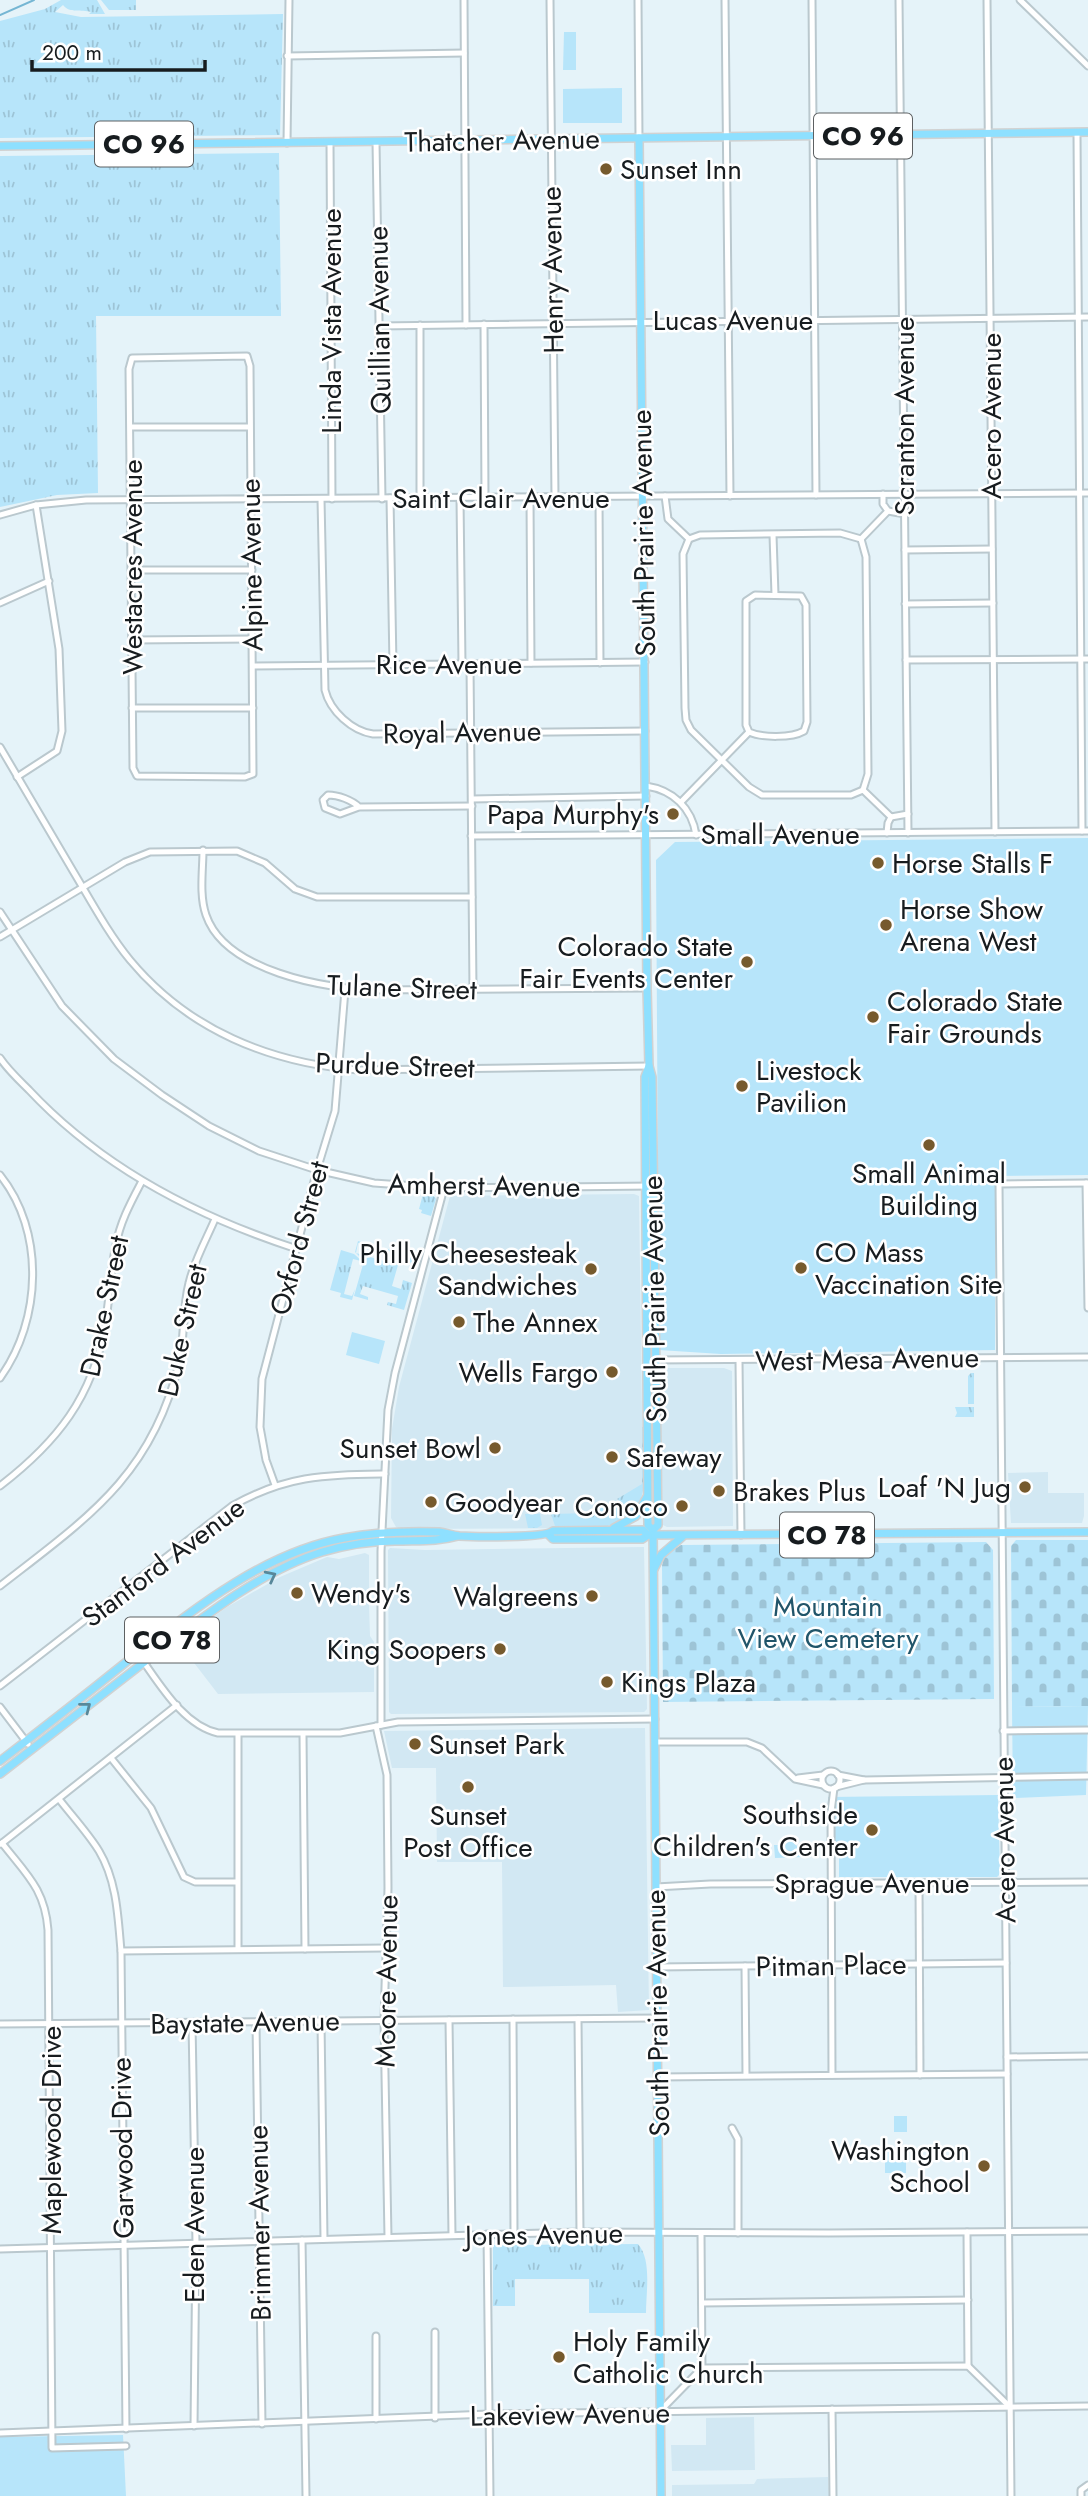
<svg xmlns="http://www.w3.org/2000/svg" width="1088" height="2496" font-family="Jost,sans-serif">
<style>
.built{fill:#d2e8f3}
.grass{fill:url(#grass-tufts)}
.cemetery{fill:url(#cemetery-stones)}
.park{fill:#b7e5fa}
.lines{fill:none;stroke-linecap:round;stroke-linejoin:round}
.stream{stroke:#75b6d3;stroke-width:2}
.minor-casing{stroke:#bac8ce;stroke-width:9}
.major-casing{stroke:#d1d2d2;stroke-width:10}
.minor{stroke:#fff;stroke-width:5}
.major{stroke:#8ee0ff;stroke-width:7}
.oneway{stroke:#58889a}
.poi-dot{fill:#765a2d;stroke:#fff;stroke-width:2.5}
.labels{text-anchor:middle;stroke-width:5;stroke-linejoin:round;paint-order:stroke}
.shield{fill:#fff;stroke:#5d6062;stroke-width:2}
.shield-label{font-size:26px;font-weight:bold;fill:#171c1f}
.street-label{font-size:28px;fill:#171c1f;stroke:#fff}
.poi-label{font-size:28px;fill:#171c1f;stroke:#fff;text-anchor:start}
.park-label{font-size:28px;fill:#21556a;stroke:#fff}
</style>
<defs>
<pattern id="grass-tufts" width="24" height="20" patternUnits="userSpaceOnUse" patternTransform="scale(1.75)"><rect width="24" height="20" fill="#b7e5fa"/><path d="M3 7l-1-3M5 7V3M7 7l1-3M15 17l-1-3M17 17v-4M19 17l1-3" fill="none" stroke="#9dc4d6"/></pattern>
<pattern id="cemetery-stones" width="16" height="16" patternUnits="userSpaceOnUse" patternTransform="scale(1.75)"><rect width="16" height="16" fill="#b7e5fa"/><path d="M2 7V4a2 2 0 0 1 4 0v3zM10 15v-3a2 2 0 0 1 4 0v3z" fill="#9dc4d6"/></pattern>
</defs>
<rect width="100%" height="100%" fill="#e5f3f9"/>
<!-- built -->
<g class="built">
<polygon points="634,1194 639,1196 643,1485 639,1503 631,1515 602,1528 403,1529 396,1527 391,1518 392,1429 399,1387 450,1196"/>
<polygon points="663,1368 724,1368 732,1371 733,1526 667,1527 663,1525 660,1371"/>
<polygon points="1048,1472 1048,1493 1084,1493 1084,1516 1082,1523 1011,1523 1008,1473"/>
<polygon points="644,1547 647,1709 644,1712 391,1714 389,1712 388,1550 390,1548 425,1550"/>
<polygon points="365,1553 369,1555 369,1605 370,1636 374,1642 374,1692 218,1694 178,1642 227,1607 280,1577 327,1557 339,1559"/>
<polygon points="645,1728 649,2010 618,2012 616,1985 503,1987 502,1862 437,1862 436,1768 392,1768 384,1731"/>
<polygon points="754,2417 755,2470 672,2471 671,2445 706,2445 706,2418"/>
<polygon points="828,2477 829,2496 672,2496 672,2485 754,2484 757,2479"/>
</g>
<!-- grass -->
<g class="grass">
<path d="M61 0H97L105 14H89L91 12C81 9 70 14 63 5L55 12 81 17 283 14 280 135 0 138V21L45 9Z"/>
<polygon points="101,0 136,0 136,10 109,10"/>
<polygon points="279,153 281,316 96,316 98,493 57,495 0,507 0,156"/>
<polygon points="423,1194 433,1195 436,1199 431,1216 421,1213 422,1210 419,1209"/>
<polygon points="358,1241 365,1243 365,1245 358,1243 356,1253 391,1263 394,1253 388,1251 388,1249 399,1252 400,1248 421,1253 418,1264 408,1262 410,1253 402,1251 392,1286 401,1289 403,1280 412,1283 404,1310 387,1305 388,1302 396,1304 398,1296 363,1286 360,1294 368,1297 368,1300 354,1296 364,1261 355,1252"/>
<polygon points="341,1250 354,1254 363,1262 361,1267 361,1261 353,1259 344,1294 352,1296 355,1289 352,1300 340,1297 341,1293 330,1290"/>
<polygon points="971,1373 974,1373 974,1404 968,1404 968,1376"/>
<polygon points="955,1407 974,1407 974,1417 955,1417 957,1413"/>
<path d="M642 1427H644C644 1454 650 1489 635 1512L617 1499 642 1484Z"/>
<path d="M616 1500 633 1514C607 1532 589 1528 559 1528L555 1526 551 1514 592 1513Z"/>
<polygon points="525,1514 540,1514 542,1525 537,1528 528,1528"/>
<path d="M638 2244C652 2260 646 2292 646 2313H589V2279H515V2306H493V2245Z"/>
</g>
<!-- cemetery -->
<g class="cemetery">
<polygon points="1016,1540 1088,1540 1088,1706 1012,1707 1011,1546"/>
<polygon points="986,1542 993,1550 994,1699 663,1702 662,1566 664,1556 681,1545"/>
</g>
<!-- park -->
<g class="park">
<polygon points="564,32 576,32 576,70 563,70"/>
<polygon points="622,88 622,123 563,123 563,89"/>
<polygon points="1088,838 1088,1175 995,1176 995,1350 721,1354 659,1350 656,860 675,842"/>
<polygon points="352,1332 385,1341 379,1364 346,1355"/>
<polygon points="1088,1706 1086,1795 1013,1798 1012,1707"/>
<polygon points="998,1795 1000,1874 997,1877 839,1877 839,1852 830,1840 828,1797"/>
<polygon points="789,1838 803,1852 803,1857 775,1858 774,1845 782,1845"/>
<rect x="894" y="2116" width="13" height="16"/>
<rect x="885" y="2152" width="21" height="21"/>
<polygon points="123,2435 126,2496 0,2496 0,2437"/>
</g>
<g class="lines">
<!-- stream -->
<polyline class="stream" points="0,15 34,0"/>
<!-- minor casing -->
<g class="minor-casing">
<g id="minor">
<polyline points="464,0 466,325"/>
<polyline points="550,0 555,497"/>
<polyline points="638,0 639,138"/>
<polyline points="725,0 730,496"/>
<polyline points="812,0 816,495"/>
<polyline points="899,0 908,833"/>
<polyline points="987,0 995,832"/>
<polyline points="1020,0 1088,66"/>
<polyline points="287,56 464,53"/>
<polyline points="1077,134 1082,831"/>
<polyline points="330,142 332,499"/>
<polyline points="376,142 382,499"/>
<polyline points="287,143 289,0"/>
<polyline points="484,324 485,498"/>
<polyline points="420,325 420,498"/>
<polyline points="379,326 1088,317"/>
<polygon points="247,356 250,366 253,774 245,777 137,776 133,768 129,369 132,358"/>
<polyline points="132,427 249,427"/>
<polyline points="665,496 668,519 689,539 683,554 685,708 686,720 691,730 749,787 762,795 851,795 863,790 891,817 908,814"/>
<polyline points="530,497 531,663"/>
<polyline points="599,497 600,663"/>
<polyline points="390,498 393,665"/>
<polyline points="460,498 462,664"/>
<path d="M321 499 325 690C330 711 352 731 373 734L645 731"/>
<polyline points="888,511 905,514"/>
<polyline points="0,515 36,505 86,500 1088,493"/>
<polyline points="773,535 775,595"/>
<polyline points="689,539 700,535 840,533 861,539"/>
<polyline points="905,550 992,549"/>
<polyline points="132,570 252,570"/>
<polyline points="0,603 49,581"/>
<polyline points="905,604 993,603"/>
<polyline points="132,640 253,639"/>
<polyline points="906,660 1088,659"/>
<polyline points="470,664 473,990"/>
<polyline points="253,666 645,662"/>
<polyline points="132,708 253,708"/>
<path d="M0 747C24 788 49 830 73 871 91 901 108 933 130 960 188 1030 270 1063 358 1070L649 1066"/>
<polyline points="17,777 57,751 62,731 59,649 36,505"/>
<path d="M646 786C673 790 692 808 696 835"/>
<polyline points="863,790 868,774 866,557 861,539 888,511 883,504 883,494"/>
<polyline points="472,799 646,796"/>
<path d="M681 802 749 732C762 738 792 738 804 731L807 722 806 605 801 596 755 595 746 601V725L749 732"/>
<path d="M359 807C352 800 338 795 328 795L323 800 325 808 340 814 359 807 472 806"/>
<polyline points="887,833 888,823 891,817"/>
<polyline points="471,836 1088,831"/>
<path d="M203 850C203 870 199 895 206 915 225 971 325 989 376 990L647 988"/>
<polyline points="0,912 62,1006 114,1059 162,1095 209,1126 259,1151 317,1170 374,1183 444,1188 653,1186"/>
<polyline points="0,937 125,862 150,852 237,851 265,863 295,889 317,897 472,897"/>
<path d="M0 1058C8 1070 19 1080 29 1090 101 1167 198 1217 297 1249"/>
<path d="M0 1175C45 1231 42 1320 0 1378"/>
<polyline points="1086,1183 1088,1308"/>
<polyline points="652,1360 1088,1357"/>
<polyline points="739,1361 741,1535"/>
<polyline points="275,1485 266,1460 260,1427 262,1379 317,1170 335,1111 345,990"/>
<path d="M0 1486C57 1442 93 1397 105 1325 110 1298 110 1271 116 1245 120 1222 131 1202 142 1181"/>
<path d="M0 1586C86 1519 152 1476 179 1363 185 1337 182 1309 189 1283 194 1261 206 1240 215 1219"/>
<path d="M138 1654C158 1681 182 1725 218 1733H340L398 1722 655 1719"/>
<path d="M0 1686 232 1506C287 1475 324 1475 385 1474"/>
<polyline points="0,1707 28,1744"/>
<polyline points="381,1725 381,1551 388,1410 395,1373 444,1188"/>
<polyline points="376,1726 387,1775 388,1888 384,2020 388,2237"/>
<polyline points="1003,1731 1088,1730"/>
<polyline points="238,1734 238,1949"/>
<polyline points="303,1734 305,1949"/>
<polyline points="655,1742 747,1742 762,1748 795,1779 823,1785"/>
<polyline points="111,1758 151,1808 184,1877 195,1882 237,1882"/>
<circle cx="831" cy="1780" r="9"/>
<polyline points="838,1775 864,1780"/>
<polyline points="798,1778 823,1775"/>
<polyline points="836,1787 864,1780 1088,1776"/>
<path d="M59 1799C72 1816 88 1833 99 1851 117 1881 118 1917 121 1951L126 2429"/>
<path d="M2 1843C26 1874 45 1889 48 1930L52 2448 126 2446"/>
<polyline points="1,1844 177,1705"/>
<polyline points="919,1883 920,2075"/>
<polyline points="656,1887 710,1884 1088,1882"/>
<polyline points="121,1951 385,1948"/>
<polyline points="745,1966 746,2075"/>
<polyline points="657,1967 1006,1963"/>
<polyline points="513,2019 514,2234"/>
<polyline points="578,2019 580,2232"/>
<polyline points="449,2020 452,2235"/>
<polyline points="321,2022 324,2239"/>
<polyline points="192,2023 196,2243 194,2426"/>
<polyline points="256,2023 262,2424"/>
<polyline points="0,2024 657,2018"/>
<polyline points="1007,2057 1088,2056"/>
<polyline points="832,2075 831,1812 834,1788"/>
<polyline points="658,2077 1007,2074"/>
<polyline points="732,2128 738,2139 738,2233"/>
<polyline points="967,2232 968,2366"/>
<polyline points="701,2233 702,2368"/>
<polyline points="487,2234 490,2496"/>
<polyline points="302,2240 306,2496"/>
<polyline points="0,2249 580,2232 829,2233 1088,2231"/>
<polyline points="702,2303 968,2300"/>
<polyline points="435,2332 435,2418"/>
<polyline points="376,2336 376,2419"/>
<polyline points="832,2409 833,2496"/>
<polyline points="660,2411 702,2368 968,2366 1010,2407"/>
<polyline points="0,2433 489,2414 1088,2406"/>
<polyline points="1011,2496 999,1184 1088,1183"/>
<polyline points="1081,2496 1081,2490 1088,2485"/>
</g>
</g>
<!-- major casing -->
<g class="major-casing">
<g id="major">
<polyline points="639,138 647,988 649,1066 652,1077 658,1525 653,1530"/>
<polyline points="0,146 1088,132"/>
<polyline points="649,1066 645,1077 648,1525 653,1530 661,2496"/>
<polyline points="614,1528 636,1516 647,1497"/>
<polyline points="549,1535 553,1539 642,1539 648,1535 1088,1532"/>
<polyline points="654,1569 661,1555 682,1537"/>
<path d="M0 1761C42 1729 84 1696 125 1663 189 1613 261 1553 344 1538 375 1532 407 1531 439 1532 446 1533 452 1535 459 1536 473 1537 546 1538 553 1531L643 1530 648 1535"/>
<path d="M0 1774C49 1736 98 1698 147 1660 198 1621 260 1571 322 1552 346 1545 370 1541 395 1541 417 1540 437 1542 458 1536"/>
</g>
</g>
<!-- minor -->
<use href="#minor" class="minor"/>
<!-- major -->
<use href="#major" class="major"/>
</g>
<!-- one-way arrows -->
<defs><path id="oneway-chevron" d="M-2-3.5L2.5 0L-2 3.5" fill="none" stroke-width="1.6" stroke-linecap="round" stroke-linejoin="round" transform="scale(1.75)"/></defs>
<g class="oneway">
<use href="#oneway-chevron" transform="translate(271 1576) rotate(-27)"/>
<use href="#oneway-chevron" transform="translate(86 1707) rotate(-38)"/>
</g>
<!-- markers -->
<g class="poi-dot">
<circle cx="606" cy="169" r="7"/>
<circle cx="673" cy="814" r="7"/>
<circle cx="878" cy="863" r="7"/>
<circle cx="886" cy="925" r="7"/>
<circle cx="747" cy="962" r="7"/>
<circle cx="873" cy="1017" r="7"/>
<circle cx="742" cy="1086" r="7"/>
<circle cx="929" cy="1145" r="7"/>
<circle cx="801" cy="1268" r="7"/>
<circle cx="591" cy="1269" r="7"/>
<circle cx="459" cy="1322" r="7"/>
<circle cx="612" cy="1372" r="7"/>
<circle cx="495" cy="1448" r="7"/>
<circle cx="612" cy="1457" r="7"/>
<circle cx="1025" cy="1487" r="7"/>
<circle cx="719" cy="1491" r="7"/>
<circle cx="431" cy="1502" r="7"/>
<circle cx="682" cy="1506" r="7"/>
<circle cx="297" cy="1593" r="7"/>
<circle cx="592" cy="1596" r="7"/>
<circle cx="500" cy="1649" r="7"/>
<circle cx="607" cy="1682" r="7"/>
<circle cx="415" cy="1744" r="7"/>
<circle cx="468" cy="1787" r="7"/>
<circle cx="872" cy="1830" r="7"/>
<circle cx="984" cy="2166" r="7"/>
<circle cx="559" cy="2357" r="7"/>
</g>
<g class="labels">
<!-- shield labels -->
<g class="shield">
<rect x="814" y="113.5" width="98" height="45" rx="5"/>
<rect x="95" y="121.5" width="98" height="45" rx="5"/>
<rect x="780" y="1512.5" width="94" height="45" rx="5"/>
<rect x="125" y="1617.5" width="94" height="45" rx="5"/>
</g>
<g class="shield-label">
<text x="863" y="145">CO 96</text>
<text x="144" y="153">CO 96</text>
<text x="827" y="1544">CO 78</text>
<text x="172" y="1649">CO 78</text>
</g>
<!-- street labels -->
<g class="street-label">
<text transform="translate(502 140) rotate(-1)" y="10">Thatcher Avenue</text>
<text transform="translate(552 270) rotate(-91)" y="10">Henry Avenue</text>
<text transform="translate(379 320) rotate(-91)" y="10">Quillian Avenue</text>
<text x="733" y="330">Lucas Avenue</text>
<text transform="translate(331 321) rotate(-90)" y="10">Linda Vista Avenue</text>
<text transform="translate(904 416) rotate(-90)" y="10">Scranton Avenue</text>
<text transform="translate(991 416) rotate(-90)" y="10">Acero Avenue</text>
<text x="501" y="508">Saint Clair Avenue</text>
<text transform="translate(643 533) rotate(-91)" y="10">South Prairie Avenue</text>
<text transform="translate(251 565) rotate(-91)" y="10">Alpine Avenue</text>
<text transform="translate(132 567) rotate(-90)" y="10">Westacres Avenue</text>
<text x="449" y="674">Rice Avenue</text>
<text transform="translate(462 732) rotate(-1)" y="10">Royal Avenue</text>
<text x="780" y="844">Small Avenue</text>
<text transform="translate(402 987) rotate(2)" y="10">Tulane Street</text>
<text transform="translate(395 1065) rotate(2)" y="10">Purdue Street</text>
<text transform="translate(484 1185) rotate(1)" y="10">Amherst Avenue</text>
<text transform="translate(299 1238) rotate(-75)" y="10">Oxford Street</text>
<text transform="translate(654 1299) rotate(-91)" y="10">South Prairie Avenue</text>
<text transform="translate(104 1306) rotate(-78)" y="10">Drake Street</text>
<text transform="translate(182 1330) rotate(-77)" y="10">Duke Street</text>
<text transform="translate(867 1359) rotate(-1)" y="10">West Mesa Avenue</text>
<text transform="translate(163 1562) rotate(-37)" y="10">Stanford Avenue</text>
<text transform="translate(1004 1840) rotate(-91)" y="10">Acero Avenue</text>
<text x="872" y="1893">Sprague Avenue</text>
<text transform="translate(831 1965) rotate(-1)" y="10">Pitman Place</text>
<text transform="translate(386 1981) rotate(-89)" y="10">Moore Avenue</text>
<text transform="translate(657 2013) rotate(-91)" y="10">South Prairie Avenue</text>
<text transform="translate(245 2022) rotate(-1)" y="10">Baystate Avenue</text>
<text transform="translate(51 2130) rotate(-90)" y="10">Maplewood Drive</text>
<text transform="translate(122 2148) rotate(-91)" y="10">Garwood Drive</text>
<text transform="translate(259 2223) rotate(-91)" y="10">Brimmer Avenue</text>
<text transform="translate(194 2225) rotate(-90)" y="10">Eden Avenue</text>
<text transform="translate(544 2234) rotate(-1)" y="10">Jones Avenue</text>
<text transform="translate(570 2414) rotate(-1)" y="10">Lakeview Avenue</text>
</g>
<!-- poi labels -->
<g class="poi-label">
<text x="620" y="179">Sunset Inn</text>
<text x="659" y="824" text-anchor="end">Papa Murphy's</text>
<text x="892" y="873">Horse Stalls F</text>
<text x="900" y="919">Horse Show<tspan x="900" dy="32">Arena West</tspan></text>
<text x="733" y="956" text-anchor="end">Colorado State<tspan x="733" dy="32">Fair Events Center</tspan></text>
<text x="887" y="1011">Colorado State<tspan x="887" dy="32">Fair Grounds</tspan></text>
<text x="756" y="1080">Livestock<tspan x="756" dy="32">Pavilion</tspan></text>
<text x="929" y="1183" text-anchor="middle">Small Animal<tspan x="929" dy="32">Building</tspan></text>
<text x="815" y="1262">CO Mass<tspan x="815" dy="32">Vaccination Site</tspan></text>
<text x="577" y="1263" text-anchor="end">Philly Cheesesteak<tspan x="577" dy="32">Sandwiches</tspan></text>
<text x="473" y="1332">The Annex</text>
<text x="598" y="1382" text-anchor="end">Wells Fargo</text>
<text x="481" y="1458" text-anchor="end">Sunset Bowl</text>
<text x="626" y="1467">Safeway</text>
<text x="1011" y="1497" text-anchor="end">Loaf 'N Jug</text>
<text x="733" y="1501">Brakes Plus</text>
<text x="445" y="1512">Goodyear</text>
<text x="668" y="1516" text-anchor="end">Conoco</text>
<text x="311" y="1603">Wendy's</text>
<text x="578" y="1606" text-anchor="end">Walgreens</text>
<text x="486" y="1659" text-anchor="end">King Soopers</text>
<text x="621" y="1692">Kings Plaza</text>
<text x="429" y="1754">Sunset Park</text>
<text x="858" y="1824" text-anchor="end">Southside<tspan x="858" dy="32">Children's Center</tspan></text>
<text x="468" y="1825" text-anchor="middle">Sunset<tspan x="468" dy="32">Post Office</tspan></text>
<text x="970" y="2160" text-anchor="end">Washington<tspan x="970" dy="32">School</tspan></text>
<text x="573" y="2351">Holy Family<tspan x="573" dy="32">Catholic Church</tspan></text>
</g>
<!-- park labels -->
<g class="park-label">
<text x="828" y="1616">Mountain<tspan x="828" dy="32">View Cemetery</tspan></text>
</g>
</g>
<!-- scale -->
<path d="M32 60v10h173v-10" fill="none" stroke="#171c1f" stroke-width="3.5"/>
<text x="42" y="60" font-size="21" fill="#171c1f" stroke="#ffffff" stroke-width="5" paint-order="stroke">200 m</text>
</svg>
